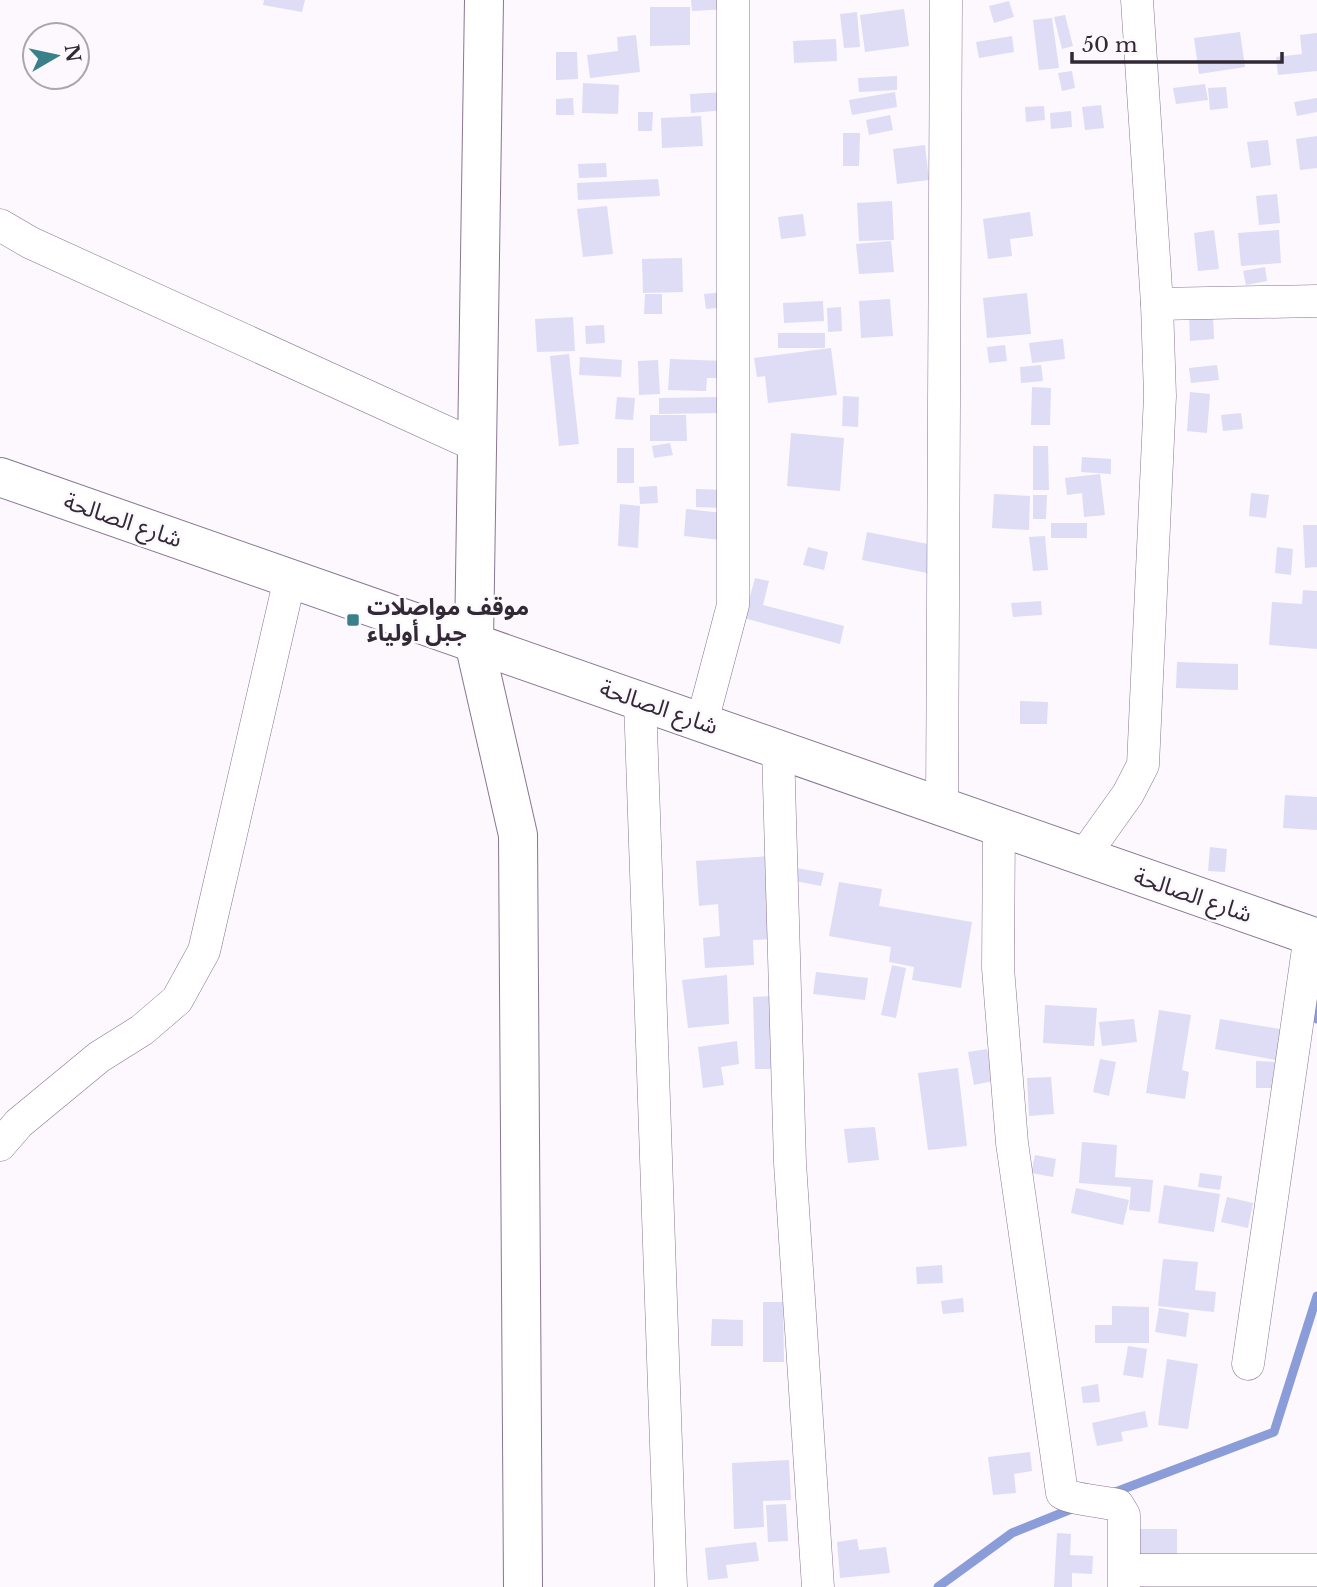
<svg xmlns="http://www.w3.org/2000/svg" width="1317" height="1587" font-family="'Libre Baskerville','Noto Sans Arabic',serif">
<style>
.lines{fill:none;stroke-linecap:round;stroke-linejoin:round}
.stream{stroke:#8b9dd9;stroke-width:9}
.building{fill:#dfdcf6}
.street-casing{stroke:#887693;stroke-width:33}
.secondary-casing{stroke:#887693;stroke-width:40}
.street{stroke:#fff;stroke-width:32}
.secondary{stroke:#fff;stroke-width:38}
.poi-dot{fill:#3a808b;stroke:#fcf8fe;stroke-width:2.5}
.labels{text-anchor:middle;stroke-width:5;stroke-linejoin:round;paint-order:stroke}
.street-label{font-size:23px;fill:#312935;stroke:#fcf8fe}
.poi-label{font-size:23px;font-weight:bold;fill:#312935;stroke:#fcf8fe;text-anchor:start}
</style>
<rect width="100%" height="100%" fill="#fcf8fe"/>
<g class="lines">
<!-- stream -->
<g class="stream">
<polyline points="1312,1000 1317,1019"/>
<polyline points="1110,1494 1274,1432 1317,1296"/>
<polyline points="938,1587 1012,1533 1074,1508"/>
</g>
</g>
<!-- building -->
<g class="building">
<polygon points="264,0 305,0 302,12 263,5"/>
<polygon points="691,0 728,0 729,9 692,11"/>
<polygon points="1009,1 1014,17 994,23 989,6"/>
<polygon points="650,7 690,7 690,45 650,46"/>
<polygon points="904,9 909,46 865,52 860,15"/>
<polygon points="857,12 860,47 844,48 840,14"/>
<polygon points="1065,15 1073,46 1062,49 1054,17"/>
<polygon points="1052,18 1059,68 1039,70 1033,20"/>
<polygon points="1240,32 1245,67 1199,74 1194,38"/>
<polygon points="1317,33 1317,71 1278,75 1276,57 1302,54 1300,35"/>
<polygon points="636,35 640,72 590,78 587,55 618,51 617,37"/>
<polygon points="1012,36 1014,52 979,58 976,42"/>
<polygon points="836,39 837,61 794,63 793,41"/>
<polygon points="556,52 577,52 578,79 556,80"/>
<polygon points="1072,71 1075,88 1062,91 1058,73"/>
<polygon points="897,76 897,90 859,92 858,78"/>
<polygon points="583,83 619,85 618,114 582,113"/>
<polygon points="1205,84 1208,100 1176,104 1173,88"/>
<polygon points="1226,87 1228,108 1210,110 1208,88"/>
<polygon points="724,92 725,110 691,113 690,94"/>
<polygon points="895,92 897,107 852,115 849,100"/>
<polygon points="573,98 574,115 556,115 556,99"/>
<polygon points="1317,98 1317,112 1297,116 1294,102"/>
<polygon points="1101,105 1104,128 1085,130 1082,107"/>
<polygon points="1044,106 1045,120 1026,122 1025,107"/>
<polygon points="1071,111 1072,127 1051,129 1050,113"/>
<polygon points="638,112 653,112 652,131 638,131"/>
<polygon points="890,115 893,130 869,135 866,120"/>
<polygon points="701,116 703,146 662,148 661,118"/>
<polygon points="843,133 860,133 859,166 843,166"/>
<polygon points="1317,136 1317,168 1300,170 1296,139"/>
<polygon points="1268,140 1271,165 1251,168 1247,142"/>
<polygon points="925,145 929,180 897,184 893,149"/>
<polygon points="606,163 607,177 579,178 578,164"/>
<polygon points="658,179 660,196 578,200 577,183"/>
<polygon points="1277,194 1280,223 1259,225 1256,196"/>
<polygon points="892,201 894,240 859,241 857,203"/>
<polygon points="607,206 613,254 583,257 577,209"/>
<polygon points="1030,212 1033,236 1010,239 1012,256 988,259 983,219"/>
<polygon points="803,214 806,236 781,239 778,217"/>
<polygon points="1214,230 1219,269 1198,271 1194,233"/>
<polygon points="1279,230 1281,263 1241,266 1238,233"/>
<polygon points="891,241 894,272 859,274 856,244"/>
<polygon points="682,258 683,292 643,293 642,259"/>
<polygon points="1265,267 1267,281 1246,285 1243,271"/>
<polygon points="725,292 727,307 706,309 704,294"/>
<polygon points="1027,293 1031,334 987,338 983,298"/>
<polygon points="645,294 662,294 662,314 644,314"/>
<polygon points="890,299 893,336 861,338 859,301"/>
<polygon points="823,301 824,321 784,323 783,303"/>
<polygon points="841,307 842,331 828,332 827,308"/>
<polygon points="1213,315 1214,339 1190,341 1189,316"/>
<polygon points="573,317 575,351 537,352 535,319"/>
<polygon points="604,325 605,343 586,344 585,326"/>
<rect x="778" y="333" width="47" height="15"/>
<polygon points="1063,339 1065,359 1032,363 1029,343"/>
<polygon points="1005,345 1007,361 989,363 987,347"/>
<polygon points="831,348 837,395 768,403 765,376 757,377 754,358"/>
<polygon points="569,354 579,444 559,446 550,356"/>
<polygon points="580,357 622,360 621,377 579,375"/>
<polygon points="670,359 724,361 723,378 707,378 706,391 668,390"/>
<polygon points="658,360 660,394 639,395 638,361"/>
<polygon points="1041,365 1043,381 1021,383 1020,367"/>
<polygon points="1217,365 1219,380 1191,383 1189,368"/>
<polygon points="1032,387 1051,388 1050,425 1031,425"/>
<polygon points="1190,392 1210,394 1207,433 1187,431"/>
<polygon points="843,396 859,397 858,427 842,426"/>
<polygon points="617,397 635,398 633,420 615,419"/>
<polygon points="722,397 723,413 659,414 659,398"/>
<polygon points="1241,413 1243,429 1223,431 1221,415"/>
<polygon points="650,415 686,415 687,441 650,441"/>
<polygon points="791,433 844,438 840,491 787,486"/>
<polygon points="670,443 673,455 654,458 652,446"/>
<polygon points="1033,446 1048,446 1049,490 1033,490"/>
<rect x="617" y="448" width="17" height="35"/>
<polygon points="1082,457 1111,459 1111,474 1081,472"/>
<polygon points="1100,474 1105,515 1084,517 1082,493 1067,495 1065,478"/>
<polygon points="657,486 658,503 640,504 639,487"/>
<polygon points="696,489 723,490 723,508 696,507"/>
<polygon points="1251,493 1269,495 1266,518 1249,516"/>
<polygon points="994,494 1030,496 1029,530 992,528"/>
<polygon points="1033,495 1047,495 1046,519 1033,519"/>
<polygon points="620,504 640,506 638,548 618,546"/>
<polygon points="686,509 723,513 721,540 684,536"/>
<rect x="1051" y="523" width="36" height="15"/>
<polygon points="1303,525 1317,525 1317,567 1305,568"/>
<polygon points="867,532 933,545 927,573 862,560"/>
<polygon points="1045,536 1048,570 1033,571 1029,537"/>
<polygon points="808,547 828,552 824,570 803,565"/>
<polygon points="1277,547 1293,549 1291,575 1275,573"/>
<polygon points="755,578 769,581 763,605 844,626 840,644 744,618"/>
<polygon points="1303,590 1317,591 1317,649 1269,645 1272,602 1302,604"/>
<polygon points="1041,601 1042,615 1013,617 1011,603"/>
<polygon points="1177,662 1238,664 1238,690 1176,688"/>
<polygon points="1020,701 1048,702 1047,724 1020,724"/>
<polygon points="1285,795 1317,797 1317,830 1283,828"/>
<polygon points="1210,847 1227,849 1225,872 1208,871"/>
<polygon points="771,856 776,939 753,940 754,965 705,968 703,938 720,936 718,904 699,906 696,861"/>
<polygon points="797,868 824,873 821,886 795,881"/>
<polygon points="839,882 882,889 879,906 972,922 961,988 912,980 914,967 889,962 891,947 829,936"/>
<polygon points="892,965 906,968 896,1018 881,1015"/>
<polygon points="816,972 868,978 865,1000 813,994"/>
<polygon points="727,975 729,1024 688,1028 682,980"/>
<polygon points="774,996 775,1069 755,1069 753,997"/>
<polygon points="1045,1005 1097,1008 1094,1046 1043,1043"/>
<polygon points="1159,1010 1191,1015 1182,1070 1189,1072 1185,1099 1146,1093"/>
<polygon points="1134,1019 1137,1042 1102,1046 1099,1022"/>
<polygon points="1220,1019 1292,1031 1287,1062 1215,1049"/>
<polygon points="737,1041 739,1064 721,1067 724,1085 703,1088 698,1047"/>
<polygon points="987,1049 993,1081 974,1085 968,1052"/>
<polygon points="1100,1059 1116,1062 1109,1096 1093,1092"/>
<polygon points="1256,1061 1278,1062 1278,1088 1256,1088"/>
<polygon points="958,1068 967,1146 928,1150 918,1073"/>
<polygon points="1051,1077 1054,1114 1029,1116 1027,1078"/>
<polygon points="875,1127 879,1160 848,1163 844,1129"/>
<polygon points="1082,1142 1117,1145 1115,1177 1153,1180 1150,1212 1129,1210 1131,1187 1079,1183"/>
<polygon points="1035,1155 1056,1159 1053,1177 1031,1173"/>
<polygon points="1200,1173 1222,1176 1220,1190 1198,1187"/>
<polygon points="1164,1185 1220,1194 1214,1232 1158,1223"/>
<polygon points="1076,1188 1129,1200 1123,1225 1071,1213"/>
<polygon points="1227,1197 1253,1203 1248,1228 1221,1222"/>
<polygon points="1163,1259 1198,1262 1195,1290 1216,1292 1214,1312 1158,1306"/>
<polygon points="942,1265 943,1283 917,1284 916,1267"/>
<polygon points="963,1298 964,1312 943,1314 941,1301"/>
<polygon points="763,1302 783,1302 784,1362 763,1362"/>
<polygon points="1112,1306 1149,1307 1149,1343 1095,1343 1095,1325 1112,1325"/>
<polygon points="1159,1308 1189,1313 1186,1337 1155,1332"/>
<polygon points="712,1319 743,1320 743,1346 711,1346"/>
<polygon points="1128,1346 1147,1349 1143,1378 1123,1375"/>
<polygon points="1167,1359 1198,1364 1188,1429 1158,1425"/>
<polygon points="1098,1384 1100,1402 1083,1403 1081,1387"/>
<polygon points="1145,1411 1148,1427 1121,1432 1123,1441 1097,1446 1092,1423"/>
<polygon points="1030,1452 1032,1471 1014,1474 1016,1493 993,1495 988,1457"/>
<polygon points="789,1460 791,1500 763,1501 764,1527 734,1529 732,1463"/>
<polygon points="786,1504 788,1541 768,1542 766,1505"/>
<rect x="1139" y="1529" width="38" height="28"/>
<polygon points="1057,1533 1071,1534 1070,1555 1093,1556 1092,1574 1072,1573 1072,1587 1054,1587"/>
<polygon points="857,1539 859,1550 886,1547 890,1573 840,1578 837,1542"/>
<polygon points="756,1542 759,1561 726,1565 728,1578 708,1580 705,1548"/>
</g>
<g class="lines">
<!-- street casing -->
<g class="street-casing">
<g id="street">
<polyline points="0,225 31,243 477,446"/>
<polyline points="1157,304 1317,301"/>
<polyline points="640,700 671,1587"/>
<polyline points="702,722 733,605 733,0"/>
<polyline points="778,749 790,1163 818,1587"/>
<polyline points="942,808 946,0"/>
<path d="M999 826 998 968 1012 1143 1062 1493C1070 1499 1105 1502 1118 1505L1124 1515V1587"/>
<polyline points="1083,857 1128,794 1143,765 1160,396 1157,304 1137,0"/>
<polyline points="0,1145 19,1123 99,1057 142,1030 177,1000 204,951 290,578"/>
<polyline points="1248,1364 1310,935"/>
<polyline points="1125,1570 1317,1570"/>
</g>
</g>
<!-- secondary casing -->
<g class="secondary-casing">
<g id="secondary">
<polyline points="484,0 474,642 518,835 523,1587"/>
<polyline points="0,477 1317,938"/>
</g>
</g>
<!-- street -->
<use href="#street" class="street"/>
<!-- secondary -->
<use href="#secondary" class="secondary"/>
</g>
<!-- markers -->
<rect class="poi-dot" x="346" y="613" width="14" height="14" rx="3.5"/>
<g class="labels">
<!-- street labels -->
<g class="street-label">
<text transform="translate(123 520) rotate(19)" y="8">شارع الصالحة</text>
<text transform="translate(659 707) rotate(19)" y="8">شارع الصالحة</text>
<text transform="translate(1193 895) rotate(19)" y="8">شارع الصالحة</text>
</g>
<!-- poi labels -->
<g class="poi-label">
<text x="367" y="615">موقف مواصلات<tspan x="367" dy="26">جبل أولياء</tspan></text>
</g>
</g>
<!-- north arrow -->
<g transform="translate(56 56) rotate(81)"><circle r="33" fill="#fcf8fe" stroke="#aba5ae" stroke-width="2"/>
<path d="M0-5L12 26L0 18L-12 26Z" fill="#3a808b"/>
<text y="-10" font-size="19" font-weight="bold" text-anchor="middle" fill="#312935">N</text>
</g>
<!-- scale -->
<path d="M1072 52v10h210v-10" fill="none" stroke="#312935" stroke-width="3.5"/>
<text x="1082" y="52" font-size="21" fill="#312935" stroke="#fcf8fe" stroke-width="5" paint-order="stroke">50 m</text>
</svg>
